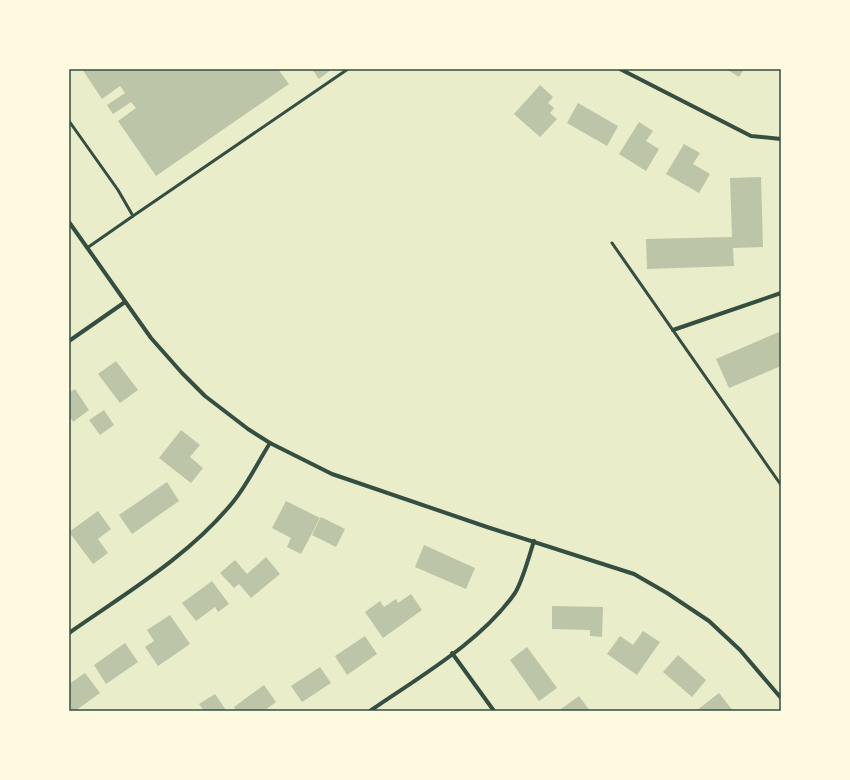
<svg xmlns="http://www.w3.org/2000/svg" width="850" height="780" font-family="Cabin,sans-serif">
<style>
.building{fill:#bcc5a7}
.lines{fill:none;stroke-linecap:round;stroke-linejoin:round}
.service{stroke:#344e41;stroke-width:3}
.minor{stroke:#344e41;stroke-width:4}
.neatline{fill:none;stroke:#344e41;stroke-width:1.5}
</style>
<rect width="100%" height="100%" fill="#e9edc9"/>
<!-- building -->
<g class="building">
<polygon points="82,69 278,69 289,84 156,176 118,121 136,108 131,102 113,114 107,105 125,93 120,86 102,99"/>
<polygon points="312,69 332,69 319,79"/>
<polygon points="726,69 744,69 739,77"/>
<polygon points="540,85 553,97 548,103 554,108 550,113 557,119 540,137 514,114"/>
<polygon points="578,103 618,126 607,146 567,123"/>
<polygon points="639,122 653,131 646,141 659,149 646,171 619,154"/>
<polygon points="684,144 700,153 693,164 710,174 699,193 666,174"/>
<polygon points="761,177 763,247 733,248 734,266 647,269 646,239 732,237 730,178"/>
<polygon points="779,332 781,337 781,366 729,388 716,359"/>
<polygon points="116,361 138,390 120,403 98,374"/>
<polygon points="75,389 89,410 73,422 72,419 69,421 69,393"/>
<polygon points="104,410 114,425 100,435 89,420"/>
<polygon points="181,430 200,445 190,457 203,468 191,483 159,458"/>
<polygon points="167,482 179,501 132,534 119,515"/>
<polygon points="286,501 320,518 301,554 287,547 291,538 272,528"/>
<polygon points="98,511 111,529 98,539 108,553 93,564 69,532"/>
<polygon points="321,517 345,529 336,547 312,535"/>
<polygon points="424,545 475,568 466,589 415,567"/>
<polygon points="266,557 280,574 251,598 239,584 234,588 220,573 235,560 247,574"/>
<polygon points="212,581 229,604 218,612 215,607 196,621 182,603"/>
<polygon points="411,594 422,610 383,638 365,612 380,601 384,607 396,599 398,603"/>
<polygon points="552,606 603,607 602,637 590,636 590,630 552,629"/>
<polygon points="170,615 190,644 158,666 145,647 154,641 147,630"/>
<polygon points="643,631 660,642 637,675 607,654 620,636 633,645"/>
<polygon points="365,636 377,654 347,675 335,656"/>
<polygon points="125,643 138,662 106,684 94,665"/>
<polygon points="527,647 557,688 539,701 510,660"/>
<polygon points="678,655 706,680 692,697 663,672"/>
<polygon points="320,667 331,683 302,702 291,686"/>
<polygon points="85,673 100,693 75,711 69,711 69,684"/>
<polygon points="264,685 276,702 264,711 236,711 234,707"/>
<polygon points="719,693 733,711 696,711"/>
<polygon points="215,694 226,710 204,711 199,704"/>
<polygon points="579,696 590,711 563,711 561,709"/>
</g>
<g class="lines">
<!-- service -->
<g class="service">
<polyline points="69,121 118,190 133,216 87,248"/>
<polyline points="133,216 348,69"/>
<polyline points="612,243 781,485"/>
</g>
<!-- minor -->
<g class="minor">
<polyline points="620,69 751,136 781,139"/>
<polyline points="69,222 151,338 182,373 205,396 248,429 270,443 332,474 487,527 634,574 667,593 709,621 740,650 781,698"/>
<polyline points="673,330 781,293"/>
<polyline points="69,341 125,302"/>
<path d="M69 633C126 593 188 557 233 502 247 485 258 462 270 443"/>
<polyline points="452,653 494,711"/>
<path d="M370 711C419 677 481 642 515 593 523 580 529 556 534 541"/>
</g>
</g>
<!-- border -->
<rect width="850" height="780" fill="none" stroke="#fefae0" stroke-width="140"/>
<rect x="70" y="70" width="710" height="640" class="neatline"/>
</svg>
